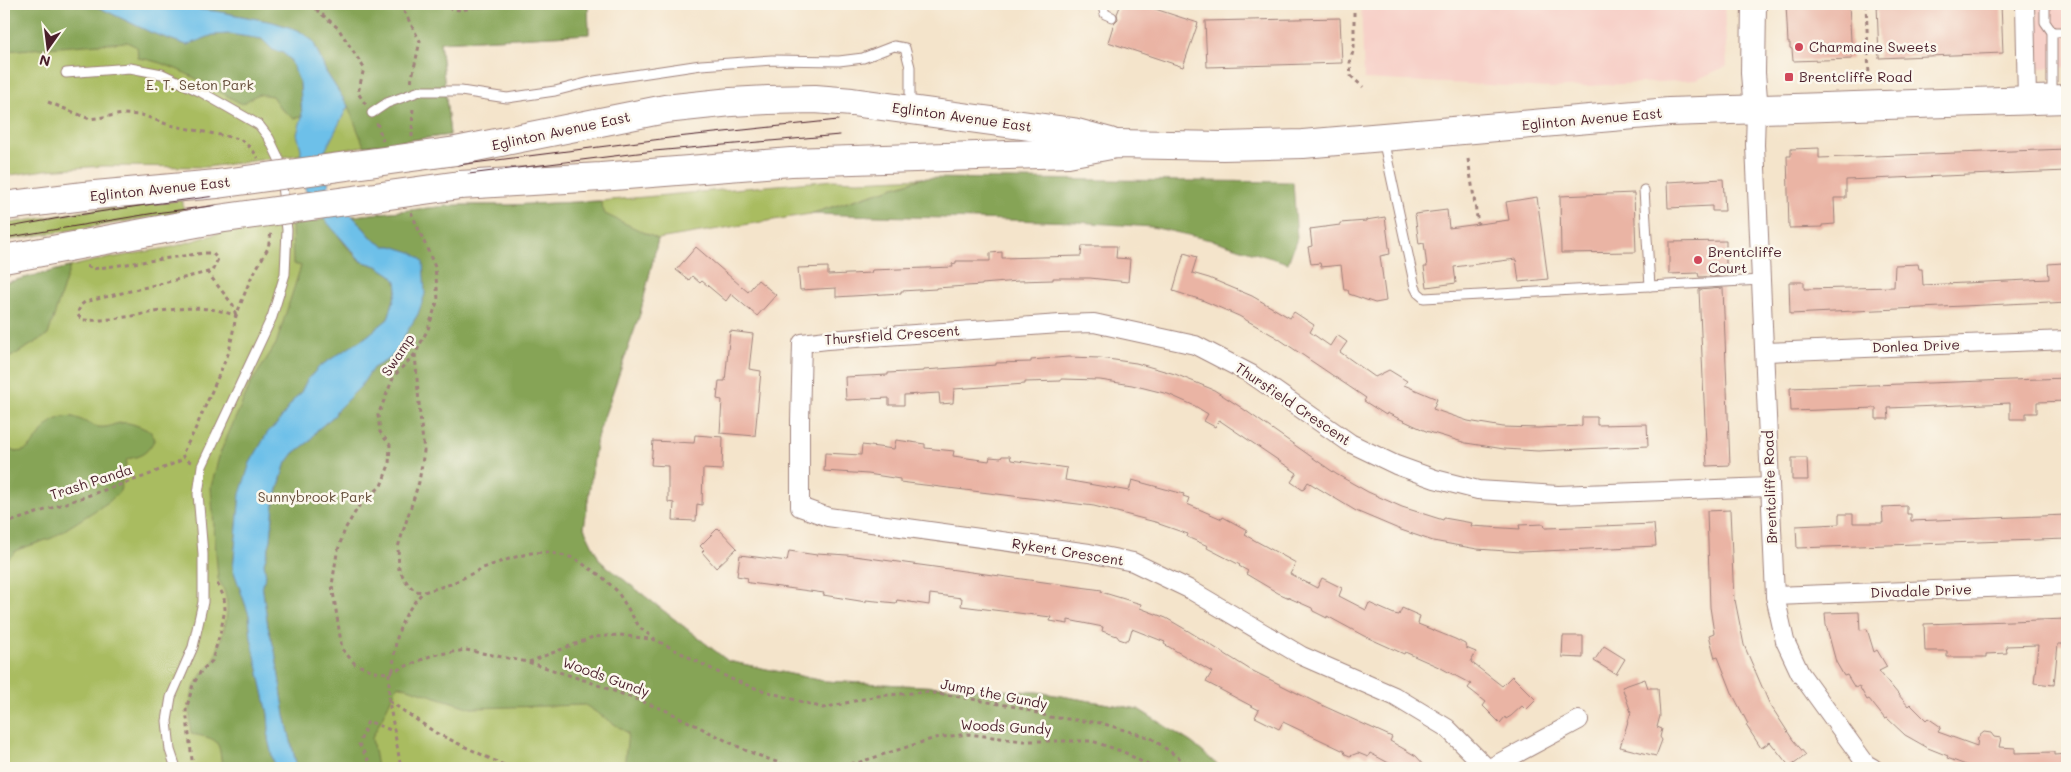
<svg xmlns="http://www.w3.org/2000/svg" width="2071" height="772" font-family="Mali,sans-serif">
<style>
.built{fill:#f7d1c9}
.green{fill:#a9bc60;stroke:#7a6e46}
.forest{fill:#86a456;stroke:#686240}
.water{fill:#6dc0e9;stroke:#5c708a}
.building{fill:#eab4a4}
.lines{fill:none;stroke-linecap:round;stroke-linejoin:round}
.lane-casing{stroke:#9f827b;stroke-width:11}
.street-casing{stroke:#9f827b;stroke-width:20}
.secondary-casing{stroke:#9f827b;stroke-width:26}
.primary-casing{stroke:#9f827b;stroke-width:30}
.path{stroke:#9f827b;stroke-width:3;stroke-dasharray:4 4;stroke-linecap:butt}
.lane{stroke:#fff;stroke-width:9}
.street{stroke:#fff;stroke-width:18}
.secondary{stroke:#fff;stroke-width:24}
.primary{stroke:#fff;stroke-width:28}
.tram{stroke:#4a1f2b;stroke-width:1}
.primary-bridge-casing{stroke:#9f827b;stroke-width:30;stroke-linecap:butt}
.primary-bridge{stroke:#fff;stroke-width:28}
.poi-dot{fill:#d1495b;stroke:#fbf7ec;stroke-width:2}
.labels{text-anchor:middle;stroke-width:5;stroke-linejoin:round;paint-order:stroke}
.poi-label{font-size:14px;fill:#4a1f2b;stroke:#fbf7ec;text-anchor:start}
.park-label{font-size:14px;fill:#664e3b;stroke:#fbf7ec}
.street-label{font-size:14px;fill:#4a1f2b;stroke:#fbf7ec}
</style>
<rect width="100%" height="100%" fill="#fbf7ec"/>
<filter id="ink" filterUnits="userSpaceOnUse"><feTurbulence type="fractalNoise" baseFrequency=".02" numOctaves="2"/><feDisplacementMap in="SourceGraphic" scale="10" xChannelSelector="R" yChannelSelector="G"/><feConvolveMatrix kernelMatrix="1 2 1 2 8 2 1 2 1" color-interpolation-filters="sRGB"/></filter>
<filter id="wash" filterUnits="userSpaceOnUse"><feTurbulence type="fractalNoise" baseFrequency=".0096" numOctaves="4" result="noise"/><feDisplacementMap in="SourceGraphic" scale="20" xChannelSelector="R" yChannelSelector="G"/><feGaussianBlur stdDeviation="1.12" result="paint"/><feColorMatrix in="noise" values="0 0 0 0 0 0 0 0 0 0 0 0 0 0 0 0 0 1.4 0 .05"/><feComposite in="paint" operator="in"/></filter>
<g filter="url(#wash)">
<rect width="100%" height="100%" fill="#f4e4cb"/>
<!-- built -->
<g class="built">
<polygon points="1361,4 1724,4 1727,66 1696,80 1550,88 1364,79"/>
<polygon points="2037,4 2067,4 2067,67 2039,68"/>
</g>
<!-- green -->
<g class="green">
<polygon points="4,4 588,4 589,34 440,42 450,135 207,167 103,166 45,170 4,176"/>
<polygon points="923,178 810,214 658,239 640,314 597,437 584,528 600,561 728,661 824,681 1037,692 1138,709 1192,743 1221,768 4,768 4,283 93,261 172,247 223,232 277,228 326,219 457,205 510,205 600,201 833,180 858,181"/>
<polygon points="182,196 184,212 4,241 4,224"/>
</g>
<!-- forest -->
<g class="forest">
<path d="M4 4H70L100 8 152 33 187 45 213 35 229 34 262 39 273 50 283 53 290 59 300 83 302 117 293 118 280 108 272 96 258 94 242 104C209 87 176 63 138 58L137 47 127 42 4 51Z"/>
<polygon points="162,4 588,4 589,34 440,42 450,135 364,146 348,106 326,72 313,41 298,30 273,22 215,11 171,7"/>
<polygon points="923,178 1293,182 1297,238 1288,263 1215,241 1152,227 1076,222 810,214"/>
<polygon points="600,201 605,214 658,239 640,314 597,437 584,528 600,561 728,661 824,681 1037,692 1138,709 1192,743 1221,768 624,768 628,733 585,705 471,708 398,685 372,738 377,768 297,768 285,715 275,651 268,627 262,584 266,576 264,563 271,540 274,504 285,465 294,453 310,441 317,430 335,415 336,411 360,387 373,368 389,359 398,349 403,338 418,314 411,252 392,246 384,246 374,240 353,216 457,205 510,205"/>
<path d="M326 219 347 247 360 261 377 266 391 275 396 281 397 289 388 319 366 337 320 366 307 380 300 394 295 398 277 424 268 432 250 463 239 505 233 569 249 615 251 638 268 714 269 729 268 739 275 768H222C219 740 220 739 191 734 189 715 189 691 201 675 205 669 211 667 214 660 223 633 236 605 218 579L211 487 220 453 250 385 276 344 301 266 293 264 292 225Z"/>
<polygon points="70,267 48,335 4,361 4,283"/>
<path d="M4 411 6 418 4 447C32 464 36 430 55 420 73 410 84 424 99 427 111 428 111 424 121 423 129 421 143 428 150 431L155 439C147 453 143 456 127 459L120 491 110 501 52 538 17 550 4 563Z"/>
</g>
<!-- water -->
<polygon class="water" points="70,4 162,4 171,7 215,11 273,22 298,30 313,41 326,72 348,106 325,151 329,190 374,240 384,246 392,246 411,252 420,258 423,262 425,294 418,314 403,338 398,349 389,359 373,368 360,387 336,411 335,415 317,430 310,441 294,453 285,465 274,503 271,540 264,563 266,576 262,584 268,627 275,651 285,715 297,768 275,768 268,739 269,729 268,714 251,638 249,615 233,569 240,494 250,463 268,432 277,424 295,398 300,394 307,380 320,366 366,337 388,319 397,289 396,281 391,275 377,266 361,261 311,204 300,175 301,149 297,134 302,117 300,83 290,59 283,53 273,50 262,39 229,34 213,35 187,45 152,33 100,8"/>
<g id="blocks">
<!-- building -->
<g class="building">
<polygon points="1121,4 1140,4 1198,23 1183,67 1108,42 1114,23 1118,19 1117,14"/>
<polygon points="1786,4 1849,4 1852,59 1793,61 1792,49 1790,48 1790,43 1788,43"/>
<polygon points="1877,4 2001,4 2003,53 1879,58"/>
<polygon points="1340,18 1342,63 1207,67 1205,21"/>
<polygon points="1819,148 1819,158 2067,149 2067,171 1846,180 1846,198 1834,198 1835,224 1822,225 1822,227 1789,228 1787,156 1791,156 1791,149"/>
<polygon points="1723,179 1725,211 1712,211 1712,206 1668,208 1667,182"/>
<polygon points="1634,193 1636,252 1561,253 1560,196"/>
<polygon points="1537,197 1548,279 1519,282 1516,259 1454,267 1456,283 1427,287 1424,267 1427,267 1424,243 1419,244 1415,214 1447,210 1449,228 1509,220 1506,202"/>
<polygon points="1385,217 1390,254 1380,256 1386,301 1375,303 1349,294 1348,290 1344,290 1341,265 1321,267 1320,263 1311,264 1308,247 1312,246 1310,229 1340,225 1340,223 1366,221 1366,220"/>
<polygon points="1726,241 1726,273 1722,273 1722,276 1699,277 1698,273 1669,274 1669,242"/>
<polygon points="1082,246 1117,246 1116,258 1130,259 1128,282 1090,278 1053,278 1053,280 1018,281 982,284 982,285 936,288 936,289 901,291 901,293 836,297 836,288 800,290 798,268 828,267 828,275 871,273 872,270 953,267 952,264 956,263 956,261 990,261 990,253 1002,252 1002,258 1081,256"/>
<polygon points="696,247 748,292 758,280 776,295 757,316 731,294 726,301 702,281 700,283 692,276 689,280 676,270"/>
<polygon points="1184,253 1197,257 1192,273 1209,278 1252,296 1290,318 1294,312 1314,325 1310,332 1330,346 1337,335 1347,342 1340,352 1375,377 1389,370 1407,381 1404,385 1437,399 1433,409 1468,421 1503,427 1538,428 1582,426 1582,417 1597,417 1597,425 1647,424 1648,446 1538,451 1504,449 1466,443 1426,431 1387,413 1386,415 1364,401 1366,398 1276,337 1239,316 1202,300 1173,291"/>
<polygon points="2063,263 2066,303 2050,304 2050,302 1790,314 1789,282 1804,282 1804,289 1894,287 1895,265 1918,264 1919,269 1922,269 1923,285 2049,279 2048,264"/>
<polygon points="1723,288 1730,465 1707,466 1699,290"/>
<polygon points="730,331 753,334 749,369 761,371 755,436 720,433 722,400 717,399 719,381 725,381"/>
<polygon points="1068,357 1100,358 1136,363 1175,374 1214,390 1239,406 1336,474 1368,492 1402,507 1443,520 1444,518 1472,523 1471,526 1520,529 1519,525 1544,524 1545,528 1547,528 1654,524 1656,546 1521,552 1477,549 1433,541 1401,530 1356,511 1308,482 1303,490 1291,482 1297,473 1219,420 1215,427 1204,421 1208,414 1195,406 1168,394 1132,385 1100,380 1061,379 1061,381 1025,382 1025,384 954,389 953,403 940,404 939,393 904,395 904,405 889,405 889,398 846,400 845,377 888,375 888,373 924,371 924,370 996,365 996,363 1031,362 1031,360"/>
<polygon points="2067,378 2067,401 2037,402 2037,413 2026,413 2026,419 2010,419 2010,403 1888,408 1889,419 1876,419 1876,408 1791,411 1790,388"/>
<polygon points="695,435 723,437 722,470 703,469 702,505 697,504 696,521 673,520 674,503 668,502 668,466 651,465 653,441 694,443"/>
<polygon points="896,440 925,444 925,448 954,451 953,456 989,461 990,457 1001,458 1002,456 1010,456 1011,460 1067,468 1065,480 1129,491 1132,480 1184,494 1183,496 1189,498 1187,504 1222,519 1223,517 1247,530 1245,535 1296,563 1290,574 1317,588 1322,578 1342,588 1339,596 1366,610 1369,603 1394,614 1399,615 1402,608 1420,616 1418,624 1455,639 1465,644 1466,648 1476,652 1471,662 1502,686 1512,676 1536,700 1526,710 1522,706 1511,716 1506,719 1505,717 1500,723 1483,706 1486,702 1468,688 1471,684 1441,668 1405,652 1404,654 1364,636 1327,616 1327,618 1313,611 1312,608 1278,593 1246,574 1248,571 1239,566 1240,565 1207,548 1208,546 1187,537 1188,534 1159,524 1159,523 1094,506 900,482 900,479 868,474 824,471 825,453 861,455 862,445 894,449"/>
<polygon points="1792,458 1807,458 1808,480 1792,480"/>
<polygon points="1907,506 1907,514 1911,514 1911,521 2067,515 2067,539 1797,548 1796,526 1839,524 1839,514 1853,514 1853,523 1883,523 1882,507"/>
<polygon points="1730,510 1734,601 1735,600 1744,645 1769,703 1793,740 1806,755 1790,767 1770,742 1761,748 1746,725 1748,724 1733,695 1718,657 1715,658 1709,635 1714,633 1710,607 1707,511"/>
<polygon points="718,528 737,548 716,568 702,552 704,550 700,546"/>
<polygon points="789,551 817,555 817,553 847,555 1102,590 1101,592 1141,604 1140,608 1166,618 1190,632 1249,669 1317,703 1392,737 1390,741 1416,756 1427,768 1398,768 1370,753 1368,757 1358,753 1350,756 1345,754 1344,751 1283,722 1279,729 1255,717 1259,710 1206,682 1212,672 1164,644 1165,642 1132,629 1129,639 1125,641 1119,639 1117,636 1102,631 1103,627 1068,620 1068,624 1050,621 1051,617 961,606 962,598 930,594 929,605 897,600 896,603 866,600 866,602 823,595 824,593 750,583 747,582 748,578 737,576 740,555 787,561"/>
<polygon points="1859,612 1860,630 1867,629 1874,652 1877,650 1887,667 1879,671 1908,706 1910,704 1926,720 1928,718 1941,727 1938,732 1977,746 1978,737 1984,732 1991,733 1994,737 2001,738 1999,747 2015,748 2015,753 2054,752 2054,755 2067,754 2067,768 1974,768 1947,758 1948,756 1928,748 1905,735 1887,718 1885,719 1869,699 1867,700 1859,686 1855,688 1847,675 1844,676 1836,662 1826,625 1825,613"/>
<polygon points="2067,619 2067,644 2058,644 2054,685 2034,683 2038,645 2006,646 2007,653 1986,654 1986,657 1947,657 1947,651 1925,651 1924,624"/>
<polygon points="1563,636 1583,636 1583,658 1562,657"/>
<polygon points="1604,646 1625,659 1616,674 1594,661"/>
<polygon points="1645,679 1648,688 1658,688 1660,716 1657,727 1662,729 1660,737 1662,740 1656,756 1620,747 1631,712 1622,687"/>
</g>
</g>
</g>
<g filter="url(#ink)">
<use href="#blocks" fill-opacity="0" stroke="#9f827b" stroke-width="1"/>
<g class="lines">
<!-- lane casing -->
<g class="lane-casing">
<g id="lane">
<polyline points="1104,4 1103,7 1105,14 1112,17"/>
<polyline points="2045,4 2045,22 2052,32 2052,97"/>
<polyline points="2052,32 2067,32"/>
<polyline points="66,73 130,68 162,74 201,92 259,125 269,138 279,159 287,230 285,274 272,317 202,466 198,494 203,554 203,602 193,647 171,697 167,721 170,750 176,768"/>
<polyline points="372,113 387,103 420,91 461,91 507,98 555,91 594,81 701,65 772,60 839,61 863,58 894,46 905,48 910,67 910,106"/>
<polyline points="1383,139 1415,287 1418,293 1424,298 1762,280"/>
<polyline points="1644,190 1650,286"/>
</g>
</g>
<!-- street casing -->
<g class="street-casing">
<g id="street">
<polyline points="2025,4 2027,100"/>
<polyline points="1756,111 1755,145 1775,596 1785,641 1800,673 1866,764 1873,768"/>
<polyline points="1765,352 2067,340"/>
<polyline points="1775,596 2067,585"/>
<polyline points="1487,768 1447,728 1394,696 1302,656 1189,589 1133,562 1089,553 828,517 800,507 800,421 802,343 827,340 1060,324 1094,323 1195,345 1251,374 1350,443 1396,465 1435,479 1478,490 1558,495 1769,487"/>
<polyline points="1490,768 1579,720"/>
</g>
</g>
<!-- secondary casing -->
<g class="secondary-casing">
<polyline id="secondary" points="1754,4 1753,73 1756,111"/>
</g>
<!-- primary casing -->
<g class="primary-casing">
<g id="primary">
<polyline points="456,151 665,109 731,102 768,100 815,99 852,102 1073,132 1110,142"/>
<polyline points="460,185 601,177 791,162 1068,153 1116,144 1223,146 1303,144 1669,112 2067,99"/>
<polyline points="4,206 84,196 217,184"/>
<polyline points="4,259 218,219"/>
</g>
</g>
<!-- path -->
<g class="path">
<polyline points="310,4 338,28 364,68 358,93 366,105"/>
<polyline points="400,4 420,41 411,82"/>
<path d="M441 4C455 13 467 10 482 4"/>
<polyline points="1354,4 1354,47 1350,63 1351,76 1363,87"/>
<polyline points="1866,4 1869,76"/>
<polyline points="1354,6 1367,5"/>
<polyline points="48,102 90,119 123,114 142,115 169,125 240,139 252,149 258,158"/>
<polyline points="377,123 383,141"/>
<polyline points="412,137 413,105"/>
<polyline points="1468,159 1478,224"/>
<polyline points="411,212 435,267 438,299 428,329 415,354 394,376 378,415 380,432 390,445 389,465 381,486 359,506 345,529 337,553 332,585 342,649 355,664 376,672 389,673 433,655 466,650 528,662 587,681 665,710 747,751 787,766 809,768"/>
<path d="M87 266 92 269 204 253H212L218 259 212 271 85 302 81 305 77 314 82 320C135 323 185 295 236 316"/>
<polyline points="207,272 233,305 236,316"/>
<polyline points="415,354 420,416 424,451 419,482 398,547 399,570 408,584 415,591 424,592 451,584 483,568 512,558 531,553 547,552 574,558 601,576 617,591 640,628 655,639"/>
<polyline points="191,462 184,459 182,454 194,432 229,352 236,316 250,280 268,248 271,233"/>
<polyline points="4,524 146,476 184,459"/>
<polyline points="529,662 593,637 620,635 656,640 731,679 755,688 823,708 877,696 924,692 954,696 1017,707 1050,717 1101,723 1151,738 1193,768"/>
<path d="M393 671C395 636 399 619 423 592"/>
<polyline points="389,673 389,701 401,768"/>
<polyline points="389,701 436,733 510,768"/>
<polyline points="193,768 186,710 193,685 201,671 212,661 221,630 225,609 224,597 216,581"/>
<polyline points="373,768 359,744 368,721 393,731"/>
<polyline points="827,768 860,762 935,738 968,734 1023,741 1092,741 1124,752 1153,768"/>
</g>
<!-- lane -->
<use href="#lane" class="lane"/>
<!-- street -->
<use href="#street" class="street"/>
<!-- secondary -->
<use href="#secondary" class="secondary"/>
<!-- primary -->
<use href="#primary" class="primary"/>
<!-- tram -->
<g class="tram">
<polyline points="4,228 71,216 153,204 677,137 838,120"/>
<polyline points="4,238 155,213 654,151 840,135"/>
</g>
<!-- primary-bridge casing -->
<g class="primary-bridge-casing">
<g id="primary-bridge">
<polyline points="217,184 456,151"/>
<polyline points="218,219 460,185"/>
</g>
</g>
<!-- primary-bridge -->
<use href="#primary-bridge" class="primary-bridge"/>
</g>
</g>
<!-- markers -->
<g class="poi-dot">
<circle cx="1799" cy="47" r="5"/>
<rect x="1784" y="72" width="10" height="10" rx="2.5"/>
<circle cx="1698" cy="260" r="5"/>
</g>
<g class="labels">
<!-- poi labels -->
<g class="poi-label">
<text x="1809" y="52">Charmaine Sweets</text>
<text x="1799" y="82">Brentcliffe Road</text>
<text x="1708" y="257">Brentcliffe<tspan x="1708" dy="16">Court</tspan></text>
</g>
<!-- park labels -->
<g class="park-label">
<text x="200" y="90">E. T. Seton Park</text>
<text x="315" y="502">Sunnybrook Park</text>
</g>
<!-- street labels -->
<g class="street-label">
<text transform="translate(962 117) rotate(8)" y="5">Eglinton Avenue East</text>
<text transform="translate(1592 119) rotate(-5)" y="5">Eglinton Avenue East</text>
<text transform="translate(561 131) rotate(-12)" y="5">Eglinton Avenue East</text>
<text transform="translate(160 189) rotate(-6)" y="5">Eglinton Avenue East</text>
<text transform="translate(892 335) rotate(-4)" y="5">Thursfield Crescent</text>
<text transform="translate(1916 346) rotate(-2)" y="5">Donlea Drive</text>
<text transform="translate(398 355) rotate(-56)" y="5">Swamp</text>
<text transform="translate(1293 404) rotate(34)" y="5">Thursfield Crescent</text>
<text transform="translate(91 482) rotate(-18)" y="5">Trash Panda</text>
<text transform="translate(1770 487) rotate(-92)" y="5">Brentcliffe Road</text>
<text transform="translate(1068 552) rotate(9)" y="5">Rykert Crescent</text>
<text transform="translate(1921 591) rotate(-2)" y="5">Divadale Drive</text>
<text transform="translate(606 677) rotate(20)" y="5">Woods Gundy</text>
<text transform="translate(994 694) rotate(11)" y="5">Jump the Gundy</text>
<text transform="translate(1006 727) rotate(3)" y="5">Woods Gundy</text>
</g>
</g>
<!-- margin -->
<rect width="2071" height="772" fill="none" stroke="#fbf7ec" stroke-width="20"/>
<!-- north arrow -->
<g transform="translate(48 48) rotate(194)" stroke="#fbf7ec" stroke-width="4" paint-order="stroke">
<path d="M0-4L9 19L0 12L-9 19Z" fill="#4a1f2b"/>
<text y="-8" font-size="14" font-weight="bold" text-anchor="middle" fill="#4a1f2b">N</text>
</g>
</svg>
